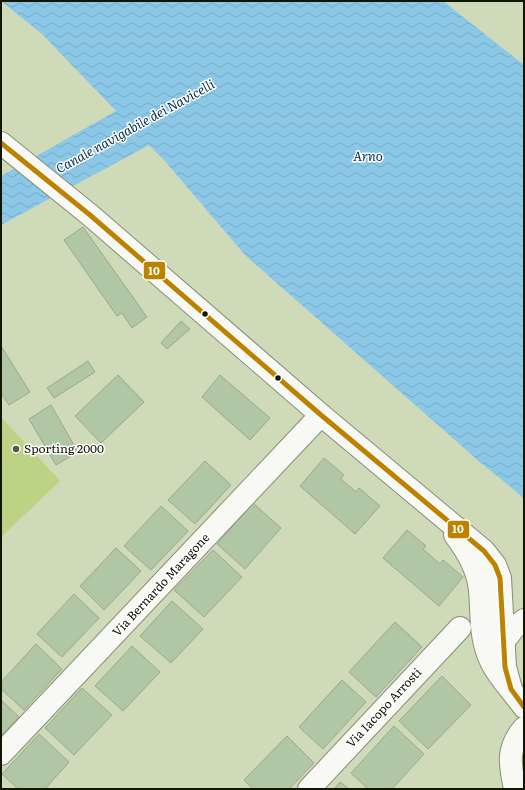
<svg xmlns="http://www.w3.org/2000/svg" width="525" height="790" font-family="Literata,serif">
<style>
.pitch{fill:#bcd285}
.water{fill:url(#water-waves)}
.building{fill:#b1c6a5;stroke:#9ba88f}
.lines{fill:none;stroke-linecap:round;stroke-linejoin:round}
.minor-casing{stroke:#878f74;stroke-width:24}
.major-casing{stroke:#878f74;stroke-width:24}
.minor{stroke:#f8f9f4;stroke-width:22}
.major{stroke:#f8f9f4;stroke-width:22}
.bus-1-casing{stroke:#fff;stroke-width:8}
.bus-1{stroke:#bd8200;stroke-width:5}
.bus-dot{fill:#101601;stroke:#fff;stroke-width:1.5}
.poi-dot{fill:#535b41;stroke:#fff;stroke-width:1.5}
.labels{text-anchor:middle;stroke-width:3;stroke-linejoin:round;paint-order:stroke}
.poi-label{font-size:12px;fill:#101601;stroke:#fff;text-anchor:start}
.street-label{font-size:12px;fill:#101601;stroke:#fff}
.water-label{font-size:13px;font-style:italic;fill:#002f4c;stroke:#fff}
.line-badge{stroke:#fff;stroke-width:1.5}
.badge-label{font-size:11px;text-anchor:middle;font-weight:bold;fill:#fff}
</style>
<defs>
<pattern id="water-waves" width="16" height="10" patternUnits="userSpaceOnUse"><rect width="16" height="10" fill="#8bc7e6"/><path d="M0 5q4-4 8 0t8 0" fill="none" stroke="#77aac4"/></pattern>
</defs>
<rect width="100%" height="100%" fill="#cfdab8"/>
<!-- pitch -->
<polygon class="pitch" points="1,417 60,481 1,537"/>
<!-- water -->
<polygon class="water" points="1,1 443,1 524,65 524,498 481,463 245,255 164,160 149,145 1,225 1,176 116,111 42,34"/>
<!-- building -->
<g class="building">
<polygon points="83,227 147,317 132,328 122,313 117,316 64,240"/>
<polygon points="181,321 190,329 167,349 161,343"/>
<polygon points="1,346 30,392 9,405 1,393"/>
<polygon points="88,361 95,372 54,398 47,388"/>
<polygon points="118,375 144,402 101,443 75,416"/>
<polygon points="220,375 270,418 250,440 202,397"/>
<polygon points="51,405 78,452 56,465 29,419"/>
<polygon points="324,458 344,475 341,479 356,492 359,488 380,506 355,534 300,486"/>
<polygon points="205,461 231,485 195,524 168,500"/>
<polygon points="253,503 281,528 245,569 217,544"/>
<polygon points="161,506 188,531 151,570 124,546"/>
<polygon points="407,530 426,546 423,549 440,564 443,560 463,577 439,606 383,558"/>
<polygon points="116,548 141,571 104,610 80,586"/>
<polygon points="213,550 242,577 204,617 174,590"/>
<polygon points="74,594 99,618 62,657 37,634"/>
<polygon points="172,601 203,629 171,663 140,636"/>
<polygon points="395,622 422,647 376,697 349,672"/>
<polygon points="36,644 62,669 24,710 1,689 1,682"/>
<polygon points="132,646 160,672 123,711 95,686"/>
<polygon points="442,676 471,705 428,749 399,721"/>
<polygon points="342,680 366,702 323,749 299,727"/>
<polygon points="82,688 112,715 74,755 45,728"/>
<polygon points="1,700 19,717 1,736"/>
<polygon points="394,726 424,754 392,789 368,789 351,773"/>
<polygon points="39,734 69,762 45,789 18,789 2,774"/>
<polygon points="287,736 314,763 289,789 253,789 244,780"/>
<polygon points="340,782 349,789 334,789"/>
</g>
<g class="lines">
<!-- minor casing -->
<g class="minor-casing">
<g id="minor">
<polyline points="1,754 321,415"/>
<polyline points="309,789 460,628"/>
<path d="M515 789C510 764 506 749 524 728"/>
</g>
</g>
<!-- major casing -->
<g class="major-casing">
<g id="major">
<polyline points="1,143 90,215 321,415 484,551 495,565 500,578 505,667 511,689"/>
<path d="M455 535C468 552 478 569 480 590 482 612 480 633 488 654 495 674 512 690 524 707"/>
<polyline points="504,641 514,628 524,620"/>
</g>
</g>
<!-- minor -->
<use href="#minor" class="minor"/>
<!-- major -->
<use href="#major" class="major"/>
<!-- bus-1 casing -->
<g class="bus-1-casing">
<polyline id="bus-1" points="1,143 90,215 321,415 484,551 495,565 500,578 505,667 511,689 524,707"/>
</g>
<!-- bus-1 -->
<use href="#bus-1" class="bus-1"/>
</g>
<!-- markers -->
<g class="bus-dot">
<circle cx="205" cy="314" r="3.5"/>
<circle cx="278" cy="378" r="3.5"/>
</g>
<circle class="poi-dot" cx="16" cy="449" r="4"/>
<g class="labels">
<!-- poi labels -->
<g class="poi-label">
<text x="24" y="453">Sporting 2000</text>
</g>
<!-- street labels -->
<g class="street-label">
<text transform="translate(161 585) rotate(-47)" y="4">Via Bernardo Maragone</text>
<text transform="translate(384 708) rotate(-47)" y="4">Via Iacopo Arrosti</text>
</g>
<!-- water labels -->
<g class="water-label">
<text transform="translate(135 126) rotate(-29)" y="5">Canale navigabile dei Navicelli</text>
<text x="368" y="161">Arno</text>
</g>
</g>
<g class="line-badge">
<rect x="143" y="261" width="23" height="19" rx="4" fill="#bd8200"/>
<rect x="447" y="520" width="23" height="19" rx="4" fill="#bd8200"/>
</g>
<g class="badge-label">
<text x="154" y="275">10</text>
<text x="458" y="533">10</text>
</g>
<!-- border -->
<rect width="525" height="790" fill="none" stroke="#101601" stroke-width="4"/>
</svg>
